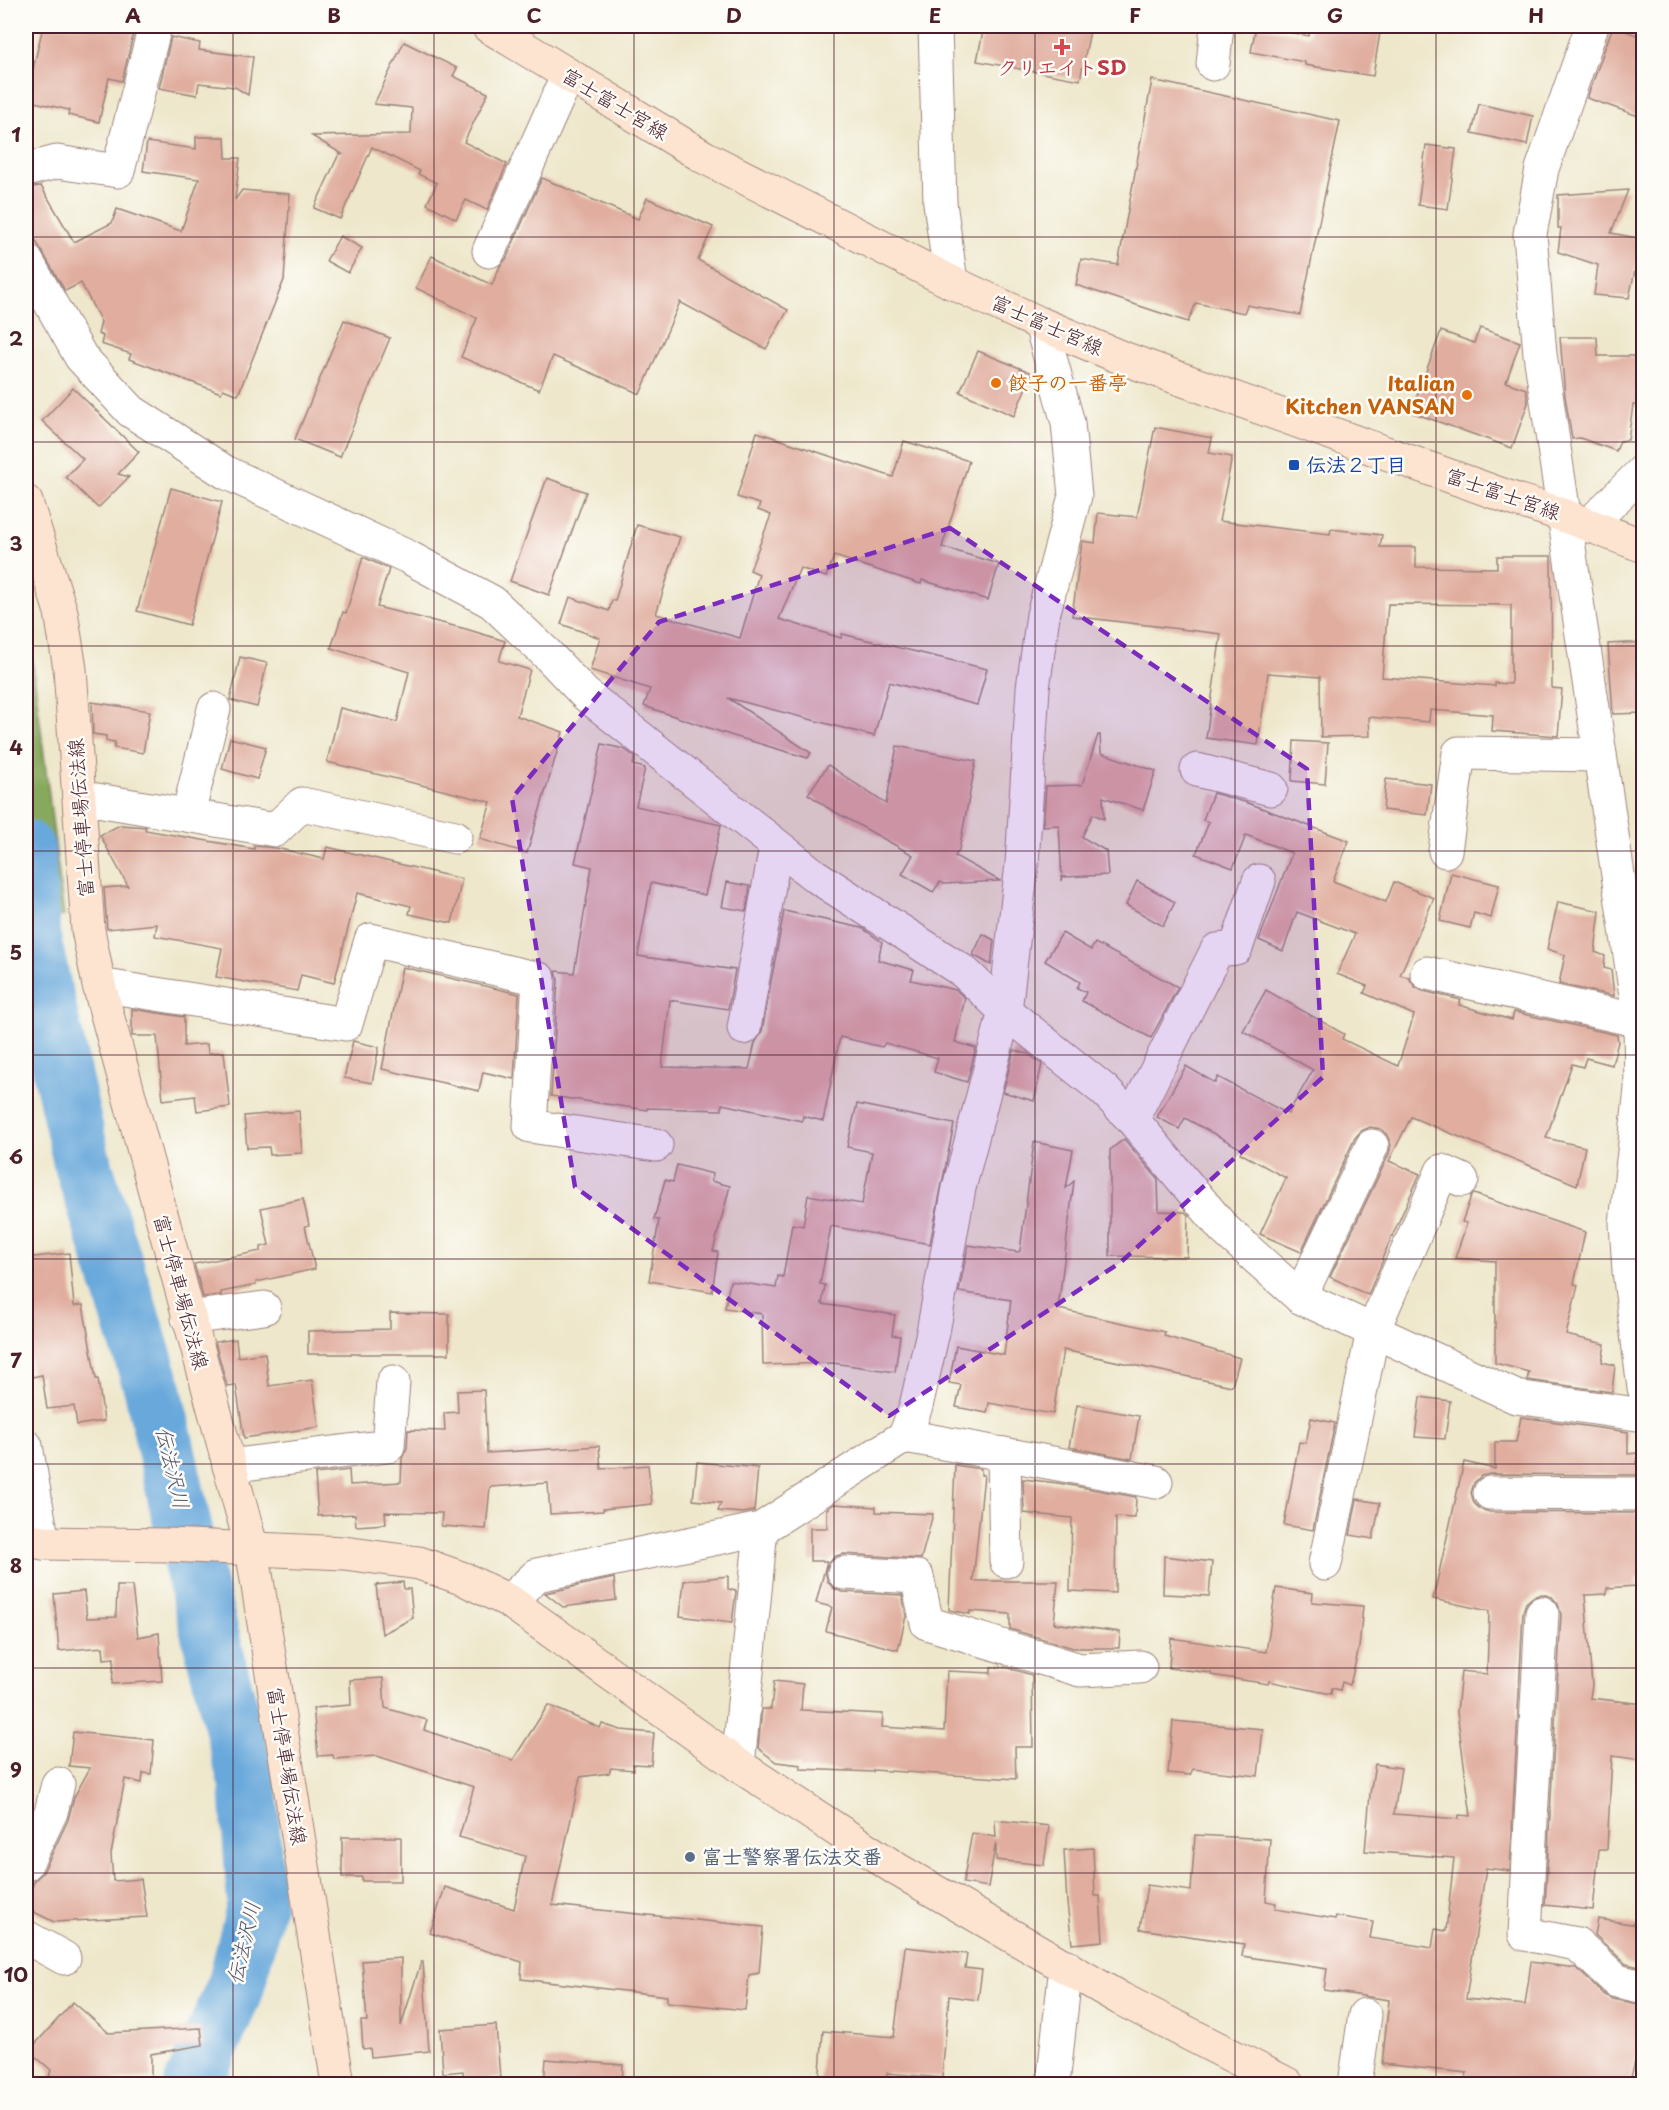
<svg xmlns="http://www.w3.org/2000/svg" width="1669" height="2110" font-family="'Playpen Sans','Klee One',sans-serif">
<style>
.forest{fill:#87a95d;stroke:#686444;stroke-width:1.5}
.lines{fill:none;stroke-linecap:round;stroke-linejoin:round}
.river{stroke:#67a8db;stroke-width:58}
.building{fill:#e0ad9f;fill-rule:evenodd}
.street-casing{stroke:#9c837b;stroke-width:35}
.secondary-casing{stroke:#9c837b;stroke-width:35}
.street{stroke:#fff;stroke-width:33}
.secondary{stroke:#fde4d1;stroke-width:33}
.marked{fill:#7b2cbf;fill-opacity:0.2;stroke:#7b2cbf;stroke-width:4.5;stroke-dasharray:12 8;stroke-linejoin:round}
.grid{fill:none;stroke:#4a1f2b;stroke-width:1.5;stroke-opacity:0.55}
.health-dot{fill:#e0444e;stroke:#fdfcf7;stroke-width:2}
.food-dot{fill:#e8710a;stroke:#fdfcf7;stroke-width:2}
.transit-dot{fill:#1a4fb4;stroke:#fdfcf7;stroke-width:2}
.service-dot{fill:#5c6f8a;stroke:#fdfcf7;stroke-width:2}
.labels{text-anchor:middle;stroke-width:5;stroke-linejoin:round;paint-order:stroke}
.health-label{font-size:20px;font-weight:bold;fill:#be3a42;stroke:#fdfcf7}
.street-label{font-size:20px;fill:#4a1f2b;stroke:#fdfcf7}
.food-label{font-size:20px;font-weight:bold;fill:#c56008;stroke:#fdfcf7;text-anchor:start}
.transit-label{font-size:20px;font-weight:bold;fill:#164399;stroke:#fdfcf7;text-anchor:start}
.service-label{font-size:20px;font-weight:bold;fill:#4e5e75;stroke:#fdfcf7;text-anchor:start}
.water-label{font-size:21px;font-style:italic;fill:#565671;stroke:#fdfcf7}
.neatline{fill:none;stroke:#4a1f2b;stroke-width:2}
.grid-label{font-size:20px;text-anchor:middle;font-weight:bold;fill:#4a1f2b}
</style>
<rect width="100%" height="100%" fill="#fdfcf7"/>
<filter id="ink" filterUnits="userSpaceOnUse"><feTurbulence type="fractalNoise" baseFrequency=".0167" numOctaves="2"/><feDisplacementMap in="SourceGraphic" scale="12" xChannelSelector="R" yChannelSelector="G"/><feConvolveMatrix kernelMatrix="1 2 1 2 8 2 1 2 1" color-interpolation-filters="sRGB"/></filter>
<filter id="wash" filterUnits="userSpaceOnUse"><feTurbulence type="fractalNoise" baseFrequency=".008" numOctaves="4" result="noise"/><feDisplacementMap in="SourceGraphic" scale="24" xChannelSelector="R" yChannelSelector="G"/><feGaussianBlur stdDeviation="1.35" result="paint"/><feColorMatrix in="noise" values="0 0 0 0 0 0 0 0 0 0 0 0 0 0 0 0 0 1.4 0 .05"/><feComposite in="paint" operator="in"/></filter>
<g filter="url(#wash)">
<rect width="100%" height="100%" fill="#eee7cb"/>
<!-- forest -->
<polygon class="forest" points="26,616 28,625 64,916 26,917"/>
<g class="lines">
<!-- river -->
<polyline class="river" points="26,849 31,934 81,1158 153,1389 182,1523 248,1785 256,1904 236,1986 193,2084"/>
</g>
<g id="blocks">
<!-- building -->
<g class="building">
<polygon points="43,26 109,26 134,31 122,81 109,78 99,122 68,115 69,110 26,100"/>
<polygon points="984,26 1091,26 1080,80 977,61"/>
<polygon points="1256,26 1309,36 1311,26 1381,26 1373,76 1305,65 1305,62 1251,52"/>
<polygon points="1613,26 1644,38 1644,118 1587,98"/>
<polygon points="171,37 200,43 199,50 253,57 248,95 235,87 199,83 197,95 159,88"/>
<polygon points="404,42 457,68 453,76 488,93 464,142 507,164 487,210 466,200 456,219 427,204 437,183 418,174 420,171 372,147 340,219 314,208 339,154 342,154 312,136 411,134 412,108 374,104"/>
<polygon points="1152,80 1340,121 1300,315 1247,305 1244,313 1196,303 1188,322 1076,285 1081,259 1118,265"/>
<polygon points="1479,104 1533,116 1527,145 1472,133"/>
<polygon points="196,137 225,137 226,158 240,158 235,200 242,190 290,194 284,280 238,395 223,389 221,393 129,359 131,354 101,344 103,336 98,334 101,322 81,283 65,291 26,224 26,188 41,186 74,242 112,223 117,209 181,231 199,179 143,171 147,142 196,149"/>
<polygon points="1426,145 1456,149 1448,209 1418,205"/>
<polygon points="542,178 638,219 647,198 713,227 698,260 788,310 766,349 680,302 640,394 553,356 539,390 461,357 477,318 416,288 432,256 492,285 500,266 506,259"/>
<polygon points="1628,190 1611,233 1642,239 1629,298 1594,295 1598,265 1558,252 1561,228 1558,228 1558,195"/>
<polygon points="340,236 362,248 348,273 326,261"/>
<polygon points="344,320 390,338 340,457 295,439"/>
<polygon points="1480,328 1520,342 1506,382 1526,389 1528,403 1512,448 1411,412 1441,331 1474,343"/>
<polygon points="1560,337 1597,337 1598,356 1644,356 1644,405 1633,405 1628,440 1620,441 1616,451 1580,438 1572,439 1565,396"/>
<polygon points="978,351 1032,373 1014,416 960,392"/>
<polygon points="73,388 139,452 118,474 129,477 98,508 66,477 83,459 42,421"/>
<path d="M1155 427 1212 438 1209 453 1232 457 1219 521 1330 534 1331 529 1382 535 1380 547H1416V567L1497 568V556H1551L1552 688 1562 689 1558 736 1492 731 1493 715 1430 710 1429 722 1369 717 1370 736 1321 737 1320 677 1268 673 1258 745 1206 738 1221 634 1072 616 1082 541 1095 543 1098 513 1137 517ZM1388 604 1511 605V684L1495 683V686L1382 677Z"/>
<polygon points="757,432 893,477 904,441 969,461 942,547 999,564 988,600 922,580 921,584 834,556 826,577 800,568 779,619 841,638 842,634 987,669 977,705 889,682 874,736 728,698 811,753 808,758 730,735 644,706 650,689 590,670 600,638 561,624 570,597 609,611 612,600 615,601 637,525 680,537 656,614 740,638 759,574 750,570 771,515 758,510 760,504 737,497"/>
<polygon points="547,478 586,492 549,595 510,581"/>
<polygon points="171,488 222,502 189,625 137,611"/>
<polygon points="363,557 389,569 377,607 466,629 505,641 499,661 530,670 517,716 563,732 527,853 480,839 491,802 327,762 340,708 397,722 409,672 331,648 343,612 346,613"/>
<polygon points="1644,642 1644,713 1613,714 1608,644"/>
<polygon points="240,657 267,663 257,707 230,700"/>
<polygon points="92,702 150,711 143,753 114,748 115,742 106,741 106,736 93,734"/>
<polygon points="1098,735 1100,735 1101,753 1156,771 1143,810 1103,797 1104,819 1093,814 1082,837 1106,851 1108,875 1063,877 1062,881 1059,825 1043,826 1046,786 1082,785"/>
<polygon points="230,738 266,747 257,779 222,769"/>
<polygon points="1294,741 1328,743 1325,784 1292,781"/>
<polygon points="602,744 624,749 635,757 633,765 645,768 636,806 721,825 705,895 651,883 638,956 735,970 728,1009 670,1000 662,1067 749,1069 755,1043 762,1031 784,911 862,928 882,942 878,960 914,970 911,980 956,990 965,998 955,1042 976,1048 967,1082 934,1072 938,1058 885,1043 882,1047 840,1037 823,1121 803,1116 802,1121 722,1104 722,1110 647,1108 647,1110 551,1096 558,980 556,971 574,973 592,867 575,863"/>
<polygon points="897,746 976,761 959,850 955,856 1000,881 944,884 940,882 933,892 902,874 913,855 828,808 808,794 828,765 886,804"/>
<polygon points="1386,779 1431,784 1427,815 1383,810"/>
<polygon points="1213,793 1248,803 1349,841 1333,881 1386,902 1394,882 1434,898 1400,975 1409,978 1415,987 1423,991 1461,1000 1459,1005 1512,1020 1514,1012 1617,1035 1618,1042 1612,1065 1586,1058 1583,1067 1572,1064 1546,1138 1585,1147 1577,1185 1411,1117 1389,1161 1420,1174 1382,1259 1383,1260 1368,1295 1330,1277 1389,1154 1391,1144 1387,1135 1381,1129 1370,1127 1361,1131 1355,1138 1301,1252 1260,1234 1286,1178 1240,1153 1242,1149 1185,1118 1179,1129 1157,1117 1186,1066 1215,1083 1218,1077 1288,1114 1313,1070 1243,1031 1266,990 1344,1034 1342,1039 1398,1066 1414,1015 1364,993 1367,986 1337,974 1355,934 1297,912 1283,951 1259,940 1292,853 1246,835 1233,868 1196,854 1209,822 1203,820"/>
<polygon points="120,825 146,827 145,830 254,849 254,846 276,848 324,859 327,847 462,879 452,923 409,914 411,906 357,893 334,983 301,975 297,991 216,977 222,948 155,936 157,924 107,929 104,888 128,886 100,835"/>
<polygon points="1451,873 1499,885 1491,918 1474,913 1470,928 1440,921"/>
<polygon points="1137,881 1175,902 1163,926 1126,905"/>
<polygon points="727,882 750,886 746,911 722,907"/>
<polygon points="1558,902 1600,911 1595,952 1605,956 1604,968 1611,970 1614,996 1559,984 1565,955 1547,949"/>
<polygon points="1062,933 1091,950 1095,943 1178,987 1151,1038 1082,1001 1086,992 1077,988 1080,982 1045,961"/>
<polygon points="983,934 994,940 991,965 973,955"/>
<polygon points="402,967 519,994 514,1079 483,1072 479,1091 382,1069"/>
<polygon points="132,1009 184,1017 184,1046 207,1044 208,1053 224,1052 230,1107 197,1111 195,1096 163,1100 157,1036 132,1036"/>
<polygon points="353,1041 379,1047 372,1083 344,1078"/>
<polygon points="1014,1050 1028,1054 1042,1064 1034,1101 1003,1092"/>
<polygon points="857,1104 954,1124 930,1244 831,1226 820,1284 825,1285 822,1304 895,1315 892,1335 900,1336 895,1372 833,1363 763,1365 762,1314 725,1308 730,1281 776,1288 778,1276 783,1277 792,1224 803,1226 808,1195 862,1204 872,1152 847,1147"/>
<polygon points="299,1111 302,1153 270,1155 269,1147 247,1148 244,1116"/>
<polygon points="1124,1139 1158,1179 1159,1211 1185,1212 1188,1215 1187,1257 1110,1256 1110,1150"/>
<polygon points="1034,1142 1073,1150 1066,1188 1074,1181 1058,1309 1165,1332 1164,1336 1240,1358 1232,1386 1063,1350 1053,1414 989,1403 987,1413 956,1407 961,1385 949,1383 956,1346 1004,1355 1011,1300 959,1292 968,1245 1018,1252 1020,1251"/>
<polygon points="677,1165 713,1174 711,1181 730,1186 713,1251 718,1252 712,1292 649,1281 659,1220 654,1219 665,1180 673,1182"/>
<polygon points="1474,1194 1585,1232 1574,1284 1578,1285 1566,1335 1605,1344 1602,1362 1615,1365 1612,1392 1527,1380 1529,1372 1495,1363 1495,1261 1455,1258 1467,1223 1462,1222 1471,1196"/>
<polygon points="303,1199 309,1225 305,1226 315,1269 256,1282 256,1285 221,1292 221,1295 203,1297 194,1264 261,1251 261,1247 269,1245 261,1208"/>
<polygon points="69,1253 74,1306 83,1305 96,1379 98,1379 104,1421 77,1425 74,1406 47,1409 42,1375 32,1377 26,1335 26,1258"/>
<polygon points="390,1313 449,1314 449,1354 308,1354 308,1331 390,1329"/>
<polygon points="236,1339 238,1357 265,1353 269,1386 312,1380 319,1427 244,1438 236,1385 227,1386 215,1342"/>
<polygon points="484,1390 487,1453 599,1446 601,1469 648,1465 652,1504 603,1509 603,1511 550,1514 548,1483 490,1487 486,1529 441,1526 442,1513 385,1512 386,1524 356,1526 355,1514 318,1516 315,1474 349,1470 350,1485 401,1482 402,1458 407,1448 408,1430 445,1431 444,1413 458,1412 457,1391"/>
<polygon points="1420,1397 1450,1401 1445,1439 1415,1437"/>
<polygon points="1077,1405 1139,1416 1132,1459 1069,1447"/>
<polygon points="1521,1417 1628,1432 1628,1454 1637,1453 1638,1475 1490,1474 1481,1476 1474,1483 1471,1493 1474,1503 1480,1509 1490,1512 1644,1513 1644,1578 1636,1578 1636,1586 1607,1588 1607,1594 1585,1595 1592,1685 1590,1698 1644,1704 1644,1760 1612,1756 1607,1849 1599,1849 1593,1910 1545,1905 1561,1614 1558,1604 1552,1597 1542,1594 1533,1597 1526,1603 1523,1612 1510,1871 1486,1868 1466,1999 1525,2005 1531,1962 1576,1968 1605,1995 1613,1999 1644,2005 1644,2027 1629,2085 1464,2085 1467,2073 1382,2064 1389,2000 1324,1990 1327,1969 1242,1956 1244,1944 1140,1929 1147,1885 1191,1891 1195,1835 1270,1839 1266,1901 1276,1903 1275,1909 1335,1919 1336,1916 1373,1922 1370,1938 1432,1948 1435,1929 1446,1931 1454,1858 1365,1851 1370,1794 1375,1764 1401,1768 1394,1814 1459,1819 1459,1815 1471,1816 1457,1712 1461,1671 1487,1674 1489,1611 1433,1599 1464,1462 1495,1469 1495,1442 1516,1442"/>
<polygon points="1311,1418 1335,1423 1313,1530 1284,1525 1299,1442 1306,1443"/>
<polygon points="697,1462 758,1468 754,1511 743,1513 718,1511 721,1503 693,1500"/>
<polygon points="955,1465 981,1469 981,1475 984,1475 973,1581 1058,1581 1054,1623 1120,1632 1119,1648 1073,1648 1010,1629 1010,1614 970,1611 970,1614 949,1610"/>
<polygon points="1023,1479 1058,1483 1136,1497 1135,1518 1116,1517 1115,1593 1070,1591 1072,1518 1024,1513"/>
<polygon points="1357,1499 1380,1503 1373,1539 1350,1535"/>
<polygon points="834,1504 876,1507 876,1512 933,1514 921,1559 844,1554 836,1556 829,1562 825,1571 828,1582 833,1588 842,1592 902,1595 906,1616 898,1650 826,1631 832,1607 816,1603 827,1561 810,1561 810,1528 827,1528 827,1509"/>
<polygon points="1164,1556 1212,1562 1209,1596 1163,1594"/>
<polygon points="728,1576 728,1589 736,1591 732,1623 680,1616 684,1581"/>
<polygon points="614,1578 616,1600 563,1607 545,1593"/>
<polygon points="403,1582 404,1589 410,1589 413,1618 382,1634 376,1585"/>
<polygon points="117,1586 132,1586 138,1637 159,1633 162,1681 112,1684 114,1658 104,1659 103,1647 59,1651 54,1594 84,1591 87,1618 116,1617"/>
<polygon points="1276,1588 1313,1593 1312,1602 1363,1606 1359,1648 1350,1685 1342,1682 1340,1690 1332,1688 1331,1694 1269,1681 1268,1684 1211,1675 1211,1673 1169,1668 1171,1638 1266,1652"/>
<polygon points="991,1667 1005,1667 1032,1675 1033,1747 1015,1747 1016,1779 873,1770 873,1772 800,1769 801,1765 776,1762 758,1748 762,1709 771,1709 774,1681 803,1684 801,1710 883,1714 882,1727 944,1731 947,1671 991,1673"/>
<polygon points="383,1678 385,1708 427,1720 424,1730 513,1760 548,1705 600,1728 602,1724 621,1730 654,1733 651,1765 633,1764 634,1770 611,1768 609,1773 580,1777 552,1905 763,1927 759,1973 749,1975 745,2010 667,2002 667,1996 521,1979 522,1962 430,1933 445,1887 514,1909 525,1856 459,1837 474,1787 377,1756 334,1759 333,1755 318,1756 313,1708 351,1705 350,1680"/>
<polygon points="1173,1721 1263,1729 1258,1776 1193,1769 1190,1775 1168,1773"/>
<polygon points="73,1732 154,1740 151,1774 143,1773 142,1783 125,1779 111,1854 113,1881 141,1879 147,1917 54,1922 26,1908 26,1901 35,1880 43,1872 68,1820 74,1797 90,1768 69,1766"/>
<polygon points="995,1820 1049,1826 1044,1865 996,1860 996,1842 988,1887 963,1883 972,1833 996,1837"/>
<polygon points="342,1837 401,1837 401,1881 362,1881 362,1877 342,1877"/>
<polygon points="1093,1848 1095,1896 1100,1896 1103,1941 1072,1944 1067,1903 1064,1850"/>
<polygon points="1598,1919 1644,1926 1644,1968 1626,1964 1595,1935"/>
<polygon points="905,1947 967,1954 965,1968 982,1970 978,2000 949,1996 942,2078 887,2073 886,2085 819,2085 823,2031 894,2037"/>
<polygon points="401,1958 401,2026 421,1962 423,1962 429,2051 371,2057 370,2048 363,2049 361,2021 367,2021 362,1961"/>
<polygon points="73,2002 109,2033 201,2028 203,2045 151,2054 151,2077 85,2083 84,2085 47,2085 51,2070 29,2051"/>
<polygon points="496,2025 500,2078 464,2081 463,2071 443,2073 440,2029"/>
<polygon points="546,2059 623,2065 622,2085 544,2085"/>
</g>
</g>
</g>
<g filter="url(#ink)">
<use href="#blocks" fill-opacity="0" stroke="#9c837b" stroke-width="1.5"/>
<g class="lines">
<!-- street casing -->
<g class="street-casing">
<g id="street">
<polyline points="935,26 940,203 951,282"/>
<polyline points="1592,26 1542,169 1530,234 1540,354 1640,1022 1641,1089 1626,1223 1629,1271 1644,1388"/>
<polyline points="1213,64 1217,26"/>
<polyline points="26,170 57,162 118,171 155,26"/>
<polyline points="489,251 568,75"/>
<polyline points="26,260 81,357 131,411 225,472 408,557 492,602 547,654 585,694 814,875 964,972 1005,1011 1104,1090 1132,1119 1224,1229 1300,1297 1516,1397 1644,1415"/>
<polyline points="1588,526 1644,470"/>
<polyline points="1197,770 1271,789"/>
<polyline points="79,797 275,830 302,804 455,837"/>
<polyline points="188,815 214,709"/>
<polyline points="1445,851 1459,753 1600,755"/>
<polyline points="1427,973 1644,1022"/>
<polyline points="99,985 346,1024 371,940 539,979 530,1126 656,1145"/>
<polyline points="744,1028 776,846"/>
<polyline points="1132,1119 1217,950 1236,948 1259,881"/>
<polyline points="1300,1297 1372,1146"/>
<polyline points="188,1318 264,1308"/>
<polyline points="905,1436 1156,1482"/>
<polyline points="26,1446 43,1543"/>
<polyline points="1004,1454 1006,1561"/>
<polyline points="229,1466 388,1446 393,1382"/>
<polyline points="1490,1493 1644,1494"/>
<polyline points="1325,1564 1373,1331 1442,1171 1462,1180"/>
<polyline points="844,1573 917,1577 927,1623 1080,1670 1140,1667"/>
<polyline points="509,1601 537,1575 761,1529 905,1436 916,1406 933,1332 959,1188 1005,1011 1022,864 1033,688 1043,615 1075,496 1068,423 1041,324"/>
<polyline points="1542,1613 1525,1934 1577,1944 1617,1981 1644,1987"/>
<polyline points="738,1765 761,1529"/>
<polyline points="26,1864 51,1812 58,1784"/>
<polyline points="26,1937 64,1958"/>
<polyline points="1053,2084 1066,1966"/>
<polyline points="1355,2084 1365,2015"/>
</g>
</g>
<!-- secondary casing -->
<g class="secondary-casing">
<g id="secondary">
<path d="M488 26 704 157 951 282 1041 324 1120 357 1519 501C1562 513 1602 531 1644 546"/>
<polyline points="26,502 61,612 70,669 88,930 99,985 252,1549 338,2084"/>
<polyline points="26,1539 43,1543 167,1545 344,1553 419,1563 464,1579 509,1601 741,1767 898,1870 1121,1999 1287,2084"/>
</g>
</g>
<!-- street -->
<use href="#street" class="street"/>
<!-- secondary -->
<use href="#secondary" class="secondary"/>
</g>
</g>
<!-- marked area -->
<path class="marked" d="M950 528 1307 769 1323 1077 1121 1262 889 1416 575 1187 512 798 659 622Z"/>
<!-- grid -->
<path class="grid" d="M233 26V2084M434 26V2084M634 26V2084M834 26V2084M1035 26V2084M1235 26V2084M1436 26V2084M26 237H1644M26 442H1644M26 646H1644M26 851H1644M26 1055H1644M26 1259H1644M26 1464H1644M26 1668H1644M26 1873H1644"/>
<!-- markers -->
<path class="health-dot" d="M1059 38h6v6h6v6h-6v6h-6v-6h-6v-6h6z"/>
<g class="food-dot">
<circle cx="996" cy="383" r="6"/>
<circle cx="1467" cy="395" r="6"/>
</g>
<rect class="transit-dot" x="1288" y="459" width="12" height="12" rx="3"/>
<circle class="service-dot" cx="690" cy="1857" r="6"/>
<g class="labels">
<!-- health labels -->
<g class="health-label">
<text x="1062" y="75">クリエイトSD</text>
</g>
<!-- street labels -->
<g class="street-label">
<text transform="translate(615 104) rotate(31)" y="7">富士富士宮線</text>
<text transform="translate(1047 325) rotate(24)" y="7">富士富士宮線</text>
<text transform="translate(1503 494) rotate(19)" y="7">富士富士宮線</text>
<text transform="translate(81 818) rotate(-94)" y="7">富士停車場伝法線</text>
<text transform="translate(181 1292) rotate(75)" y="7">富士停車場伝法線</text>
<text transform="translate(287 1766) rotate(81)" y="7">富士停車場伝法線</text>
</g>
<!-- food labels -->
<g class="food-label">
<text x="1008" y="390">餃子の一番亭</text>
<text x="1455" y="391" text-anchor="end">Italian<tspan x="1455" dy="23">Kitchen VANSAN</tspan></text>
</g>
<!-- transit labels -->
<g class="transit-label">
<text x="1306" y="472">伝法２丁目</text>
</g>
<!-- service labels -->
<g class="service-label">
<text x="702" y="1864">富士警察署伝法交番</text>
</g>
<!-- water labels -->
<g class="water-label">
<text transform="translate(172 1468) rotate(77)" y="7">伝法沢川</text>
<text transform="translate(244 1943) rotate(-77)" y="7">伝法沢川</text>
</g>
</g>
<!-- margin -->
<rect width="1669" height="2110" fill="none" stroke="#fdfcf7" stroke-width="66"/>
<rect x="33" y="33" width="1603" height="2044" class="neatline"/>
<g class="grid-label">
<text x="133" y="23">A</text>
<text x="334" y="23">B</text>
<text x="534" y="23">C</text>
<text x="734" y="23">D</text>
<text x="935" y="23">E</text>
<text x="1135" y="23">F</text>
<text x="1335" y="23">G</text>
<text x="1536" y="23">H</text>
<text x="16" y="142">1</text>
<text x="16" y="346">2</text>
<text x="16" y="551">3</text>
<text x="16" y="755">4</text>
<text x="16" y="960">5</text>
<text x="16" y="1164">6</text>
<text x="16" y="1368">7</text>
<text x="16" y="1573">8</text>
<text x="16" y="1777">9</text>
<text x="16" y="1982">10</text>
</g>
</svg>
